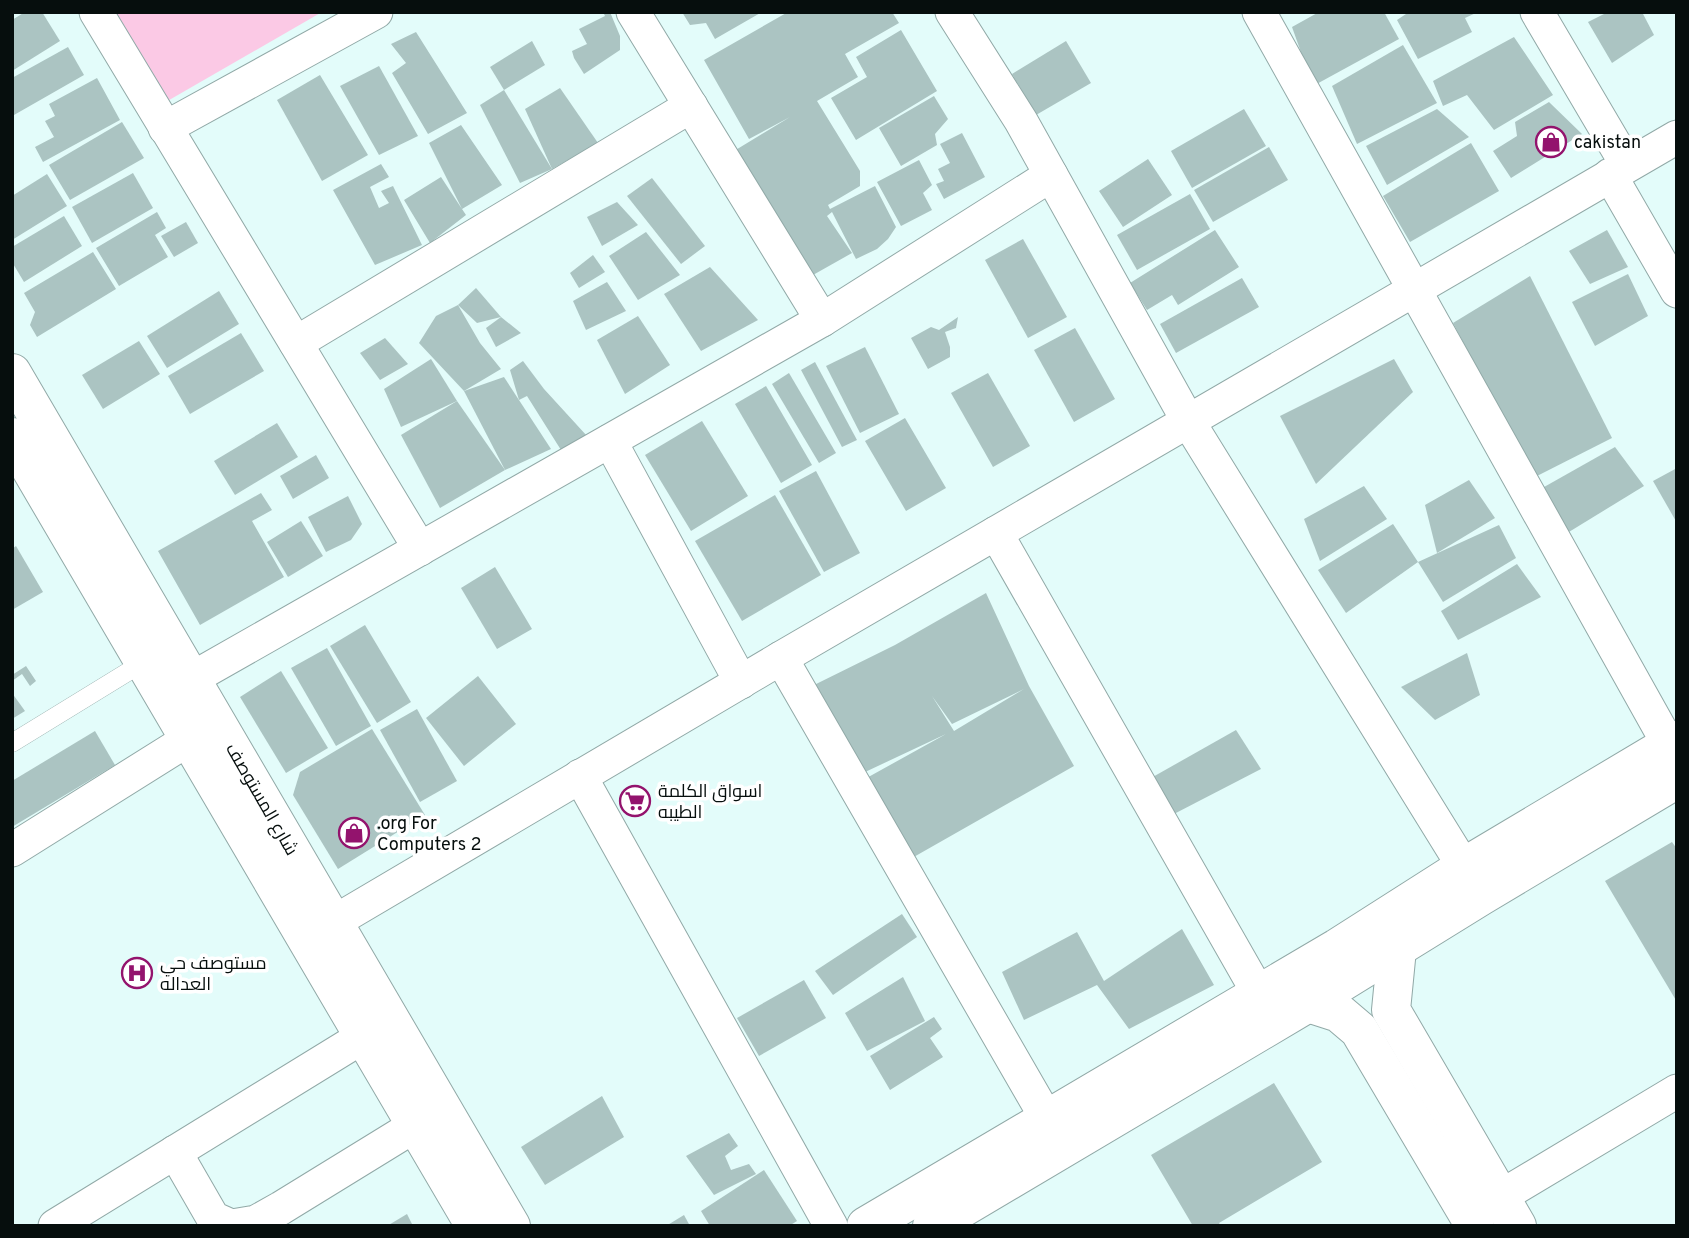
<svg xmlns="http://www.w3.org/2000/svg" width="1689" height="1238" font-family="Overpass,Cairo,sans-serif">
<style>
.green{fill:#fbc9e5}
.building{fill:#abc4c2;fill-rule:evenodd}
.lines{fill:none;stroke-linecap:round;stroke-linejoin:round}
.lane-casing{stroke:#91a9a7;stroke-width:19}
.street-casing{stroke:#91a9a7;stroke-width:35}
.secondary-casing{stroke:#91a9a7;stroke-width:40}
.lane{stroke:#fff;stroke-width:18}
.street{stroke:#fff;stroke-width:33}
.secondary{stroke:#fff;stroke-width:38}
.labels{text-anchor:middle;stroke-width:7;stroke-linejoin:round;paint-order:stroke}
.poi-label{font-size:18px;fill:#060e0d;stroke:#fff;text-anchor:start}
.street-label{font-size:18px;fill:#060e0d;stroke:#fff}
</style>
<rect width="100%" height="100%" fill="#e3fcfa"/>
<!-- green -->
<polygon class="green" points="112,12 322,12 164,103"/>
<!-- building -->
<g class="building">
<polygon points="25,12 42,12 60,41 12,71 12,20"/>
<polygon points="603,12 610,12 620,36 620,50 584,74 574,58 572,51 587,44 579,29 605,16"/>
<polygon points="682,12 762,12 715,39 706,23 690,25"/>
<polygon points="788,12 892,12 899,23 845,54 858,77 817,101 860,171 860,186 828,205 830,209 875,186 896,227 888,239 877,249 856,259 832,212 827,216 852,253 813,275 791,237 788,239 734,151 790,117 749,139 704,60"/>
<polygon points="1319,12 1384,12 1399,39 1313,86 1292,27"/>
<polygon points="1409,12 1478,12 1465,18 1472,32 1418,59 1397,20"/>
<polygon points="1608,12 1642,12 1654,35 1612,63 1588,22"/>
<polygon points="901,30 937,91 856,140 831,98 867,77 856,57"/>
<polygon points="416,32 467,113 428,134 392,73 406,63 391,44"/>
<polygon points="1514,37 1553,95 1494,130 1467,95 1443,106 1433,81"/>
<polygon points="532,41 545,65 504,90 490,67"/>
<polygon points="1066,41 1091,83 1036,115 1012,74"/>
<polygon points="1403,45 1437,103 1357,144 1332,86"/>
<polygon points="68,47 84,75 14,115 12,78"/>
<polygon points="379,66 418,136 379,155 340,86"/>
<polygon points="320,75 368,155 322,181 277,100"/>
<polygon points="97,78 120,120 43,162 35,147 54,137 45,121 55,116 49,104"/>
<polygon points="560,88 598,143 552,169 525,109"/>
<polygon points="504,90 552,169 520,183 480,105"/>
<polygon points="934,96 948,119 935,134 937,145 901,166 879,128"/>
<polygon points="1549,102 1582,134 1511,178 1493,151 1517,136 1515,122"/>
<polygon points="1244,109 1266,146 1192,188 1171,151"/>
<polygon points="1437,109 1469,137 1387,185 1366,146"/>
<polygon points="122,122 144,158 70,200 49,165"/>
<polygon points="461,125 502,185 462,209 466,215 430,243 404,200 441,177 462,209 429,143"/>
<polygon points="962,133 985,177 944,199 936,184 944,181 938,169 950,163 940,144"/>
<polygon points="1471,143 1499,191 1410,242 1383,196"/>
<polygon points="1269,147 1288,180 1213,222 1194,190"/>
<polygon points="1148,159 1172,195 1123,227 1099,191"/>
<polygon points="919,160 932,185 923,193 932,210 901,226 877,182"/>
<polygon points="381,164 389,177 370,187 379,208 389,203 381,191 393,186 422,245 375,265 333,190"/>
<polygon points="133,173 153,208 92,243 72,207"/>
<polygon points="47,174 67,206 12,240 12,196"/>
<polygon points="652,178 705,246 681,264 627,196"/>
<polygon points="1190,194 1210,229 1137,270 1117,235"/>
<polygon points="617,202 638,225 602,246 587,217"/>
<polygon points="157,212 166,228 155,235 168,257 119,286 96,248"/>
<polygon points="64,216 82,246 24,282 12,262 12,247"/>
<polygon points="186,222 198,243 174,257 161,236"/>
<polygon points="1215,230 1239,267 1178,305 1172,295 1147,310 1130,283"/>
<polygon points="1607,230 1628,267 1590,284 1569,251"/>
<polygon points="646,232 680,275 638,300 609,256"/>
<polygon points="1023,239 1067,317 1028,338 985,260"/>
<polygon points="93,252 116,289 37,337 30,325 35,312 24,293"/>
<polygon points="593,255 605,272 579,288 570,273"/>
<polygon points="710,267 758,320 701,351 664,294"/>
<polygon points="1628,274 1648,316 1595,346 1572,302"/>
<polygon points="1530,276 1612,438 1535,477 1453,323"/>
<polygon points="1242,278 1259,307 1176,353 1160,324"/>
<polygon points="607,282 626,311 586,330 573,301"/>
<polygon points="476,288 501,317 477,323 458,305"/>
<polygon points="219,291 239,324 167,368 147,336"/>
<polygon points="458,305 480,343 501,369 464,391 419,343 436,316"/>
<polygon points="638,316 670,365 625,394 597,340"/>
<polygon points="501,317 521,333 496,347 486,328"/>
<polygon points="958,317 956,328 945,332 950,347 950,357 928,369 911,338 931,327 939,330"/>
<polygon points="1075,328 1115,399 1074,422 1034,350"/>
<polygon points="241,333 264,371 190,414 168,376"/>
<polygon points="385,338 408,364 380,380 360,353"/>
<polygon points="139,341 160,374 103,409 82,375"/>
<polygon points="865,347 899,414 860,433 826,366"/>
<polygon points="431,359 457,401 401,427 384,389"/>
<polygon points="1394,359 1413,392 1316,484 1280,416"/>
<polygon points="523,361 544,389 587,436 561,450 527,396 519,400 510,370"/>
<polygon points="815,362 857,440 842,447 801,370"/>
<polygon points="789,373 836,453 819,463 772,384"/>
<polygon points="988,373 1030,446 993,467 951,393"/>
<polygon points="504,377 551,449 505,470 464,391"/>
<polygon points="766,386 812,465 781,483 735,404"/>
<polygon points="457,401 505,470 440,508 401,435"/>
<polygon points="905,418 946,488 906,511 865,441"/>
<polygon points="702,421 748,496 691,531 645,455"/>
<polygon points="277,423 298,457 235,495 214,461"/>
<polygon points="1615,447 1644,486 1564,535 1537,491"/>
<polygon points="316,455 329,478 293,499 280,476"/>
<polygon points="1677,468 1677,523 1653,481"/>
<polygon points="816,471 860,553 824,572 779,491"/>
<polygon points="1469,480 1495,518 1437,553 1425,505"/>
<polygon points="1364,486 1387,519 1320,561 1304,519"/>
<polygon points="261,493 272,510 252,521 284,577 200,625 158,551"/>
<polygon points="775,495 821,575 742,621 695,541"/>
<polygon points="348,496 362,524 351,540 326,552 308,517"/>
<polygon points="301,521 323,556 288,577 267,542"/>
<polygon points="1393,524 1418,562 1346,613 1318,570"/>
<polygon points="1499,525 1516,558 1443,602 1418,562"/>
<polygon points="16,546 43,592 12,610 12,549"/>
<polygon points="1517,564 1541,597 1458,640 1441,611"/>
<polygon points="495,567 532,629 497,649 461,588"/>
<path d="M986 593 1029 686 1074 766 912 858 863 780 946 734 863 773 808 688 895 645ZM1024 689 954 731 932 696 952 724Z"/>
<polygon points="365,625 411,702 377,723 330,646"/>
<polygon points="327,648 371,726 336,746 291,668"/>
<polygon points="1467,653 1480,695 1435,720 1401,687"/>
<polygon points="26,666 36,681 30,686 22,674 12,681 12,675"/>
<polygon points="281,671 328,748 286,773 240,697"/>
<polygon points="478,676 516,724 464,766 426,718"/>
<polygon points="12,693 25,711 12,719"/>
<polygon points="417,709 457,781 420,802 380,730"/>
<polygon points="372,729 425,815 338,869 293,795 300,772"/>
<polygon points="1236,730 1261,769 1172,815 1151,778"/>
<polygon points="95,731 115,765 12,827 12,781"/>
<polygon points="1672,842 1677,849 1677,1002 1605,881"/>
<polygon points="902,914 917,937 833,995 815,971"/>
<polygon points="1182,929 1214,985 1129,1029 1097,985 1024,1020 1002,972 1077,932 1104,981"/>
<polygon points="903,977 925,1021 867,1051 845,1013"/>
<polygon points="804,980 826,1018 759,1056 737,1018"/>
<polygon points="934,1017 942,1029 930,1038 943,1057 890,1090 870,1056"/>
<polygon points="1274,1083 1322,1162 1219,1223 1221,1226 1193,1226 1151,1155"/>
<polygon points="602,1096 624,1137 545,1185 521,1147"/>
<polygon points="729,1133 738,1146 725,1156 731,1170 749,1164 756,1174 714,1195 686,1156"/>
<polygon points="764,1170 797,1221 789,1226 710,1226 701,1211"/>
<polygon points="407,1214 413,1226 387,1226"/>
<polygon points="684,1215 690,1226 666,1226"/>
</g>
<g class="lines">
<!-- lane casing -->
<g class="lane-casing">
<polyline id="lane" points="12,743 144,662"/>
</g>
<!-- street casing -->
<g class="street-casing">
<g id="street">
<polyline points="96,12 420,549"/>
<polyline points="633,12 822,320"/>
<polyline points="952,12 1021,121 1188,421 1464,867"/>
<polyline points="1259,12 1669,745"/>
<polyline points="1537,12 1627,165"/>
<polyline points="165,128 376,12"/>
<polyline points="1610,175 1677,291"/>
<polyline points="296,343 691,106"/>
<polyline points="610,441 741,682"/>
<polyline points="996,533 1259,994"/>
<polyline points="781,658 1047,1119"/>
<polyline points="191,679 822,320 1051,175"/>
<polyline points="580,776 831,1226"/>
<polyline points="12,850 189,739"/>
<polyline points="334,922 781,658 1677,137"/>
<polyline points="175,1152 213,1218 231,1226"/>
<polyline points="1500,1197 1677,1091"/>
<polyline points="55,1226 364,1036"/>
<polyline points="232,1226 256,1222 281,1208 416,1125"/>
</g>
</g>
<!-- secondary casing -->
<g class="secondary-casing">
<g id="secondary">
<polyline points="12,373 511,1226"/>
<polyline points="12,437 475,1226"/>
<polyline points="1397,949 1391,1010 1517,1226"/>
<polyline points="1308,1003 1339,1013 1359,1030 1475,1226"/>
<polyline points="866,1226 1337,948 1464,867 1677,740"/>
<polyline points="932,1226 1308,1003 1481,896 1677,779"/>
</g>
</g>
<!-- lane -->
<use href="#lane" class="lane"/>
<!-- street -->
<use href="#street" class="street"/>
<!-- secondary -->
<use href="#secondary" class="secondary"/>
</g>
<!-- icons -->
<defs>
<g id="shop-ring" transform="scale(1.575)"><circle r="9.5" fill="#fff" stroke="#93136d" stroke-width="1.5"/><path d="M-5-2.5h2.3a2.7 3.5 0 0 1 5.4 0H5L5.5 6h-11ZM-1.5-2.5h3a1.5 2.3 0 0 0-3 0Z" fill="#93136d"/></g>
<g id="supermarket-ring" transform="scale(1.575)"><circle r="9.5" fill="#fff" stroke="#93136d" stroke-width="1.5"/><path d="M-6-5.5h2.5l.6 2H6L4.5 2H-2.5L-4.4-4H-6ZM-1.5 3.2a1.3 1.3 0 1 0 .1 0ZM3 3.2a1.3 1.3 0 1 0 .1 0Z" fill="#93136d"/></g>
<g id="hospital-ring" transform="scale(1.575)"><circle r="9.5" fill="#fff" stroke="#93136d" stroke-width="1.5"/><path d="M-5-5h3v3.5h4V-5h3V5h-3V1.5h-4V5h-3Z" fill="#93136d"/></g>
</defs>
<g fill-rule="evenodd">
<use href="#shop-ring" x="1551" y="142"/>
<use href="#supermarket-ring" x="635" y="801"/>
<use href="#shop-ring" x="354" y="833"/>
<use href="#hospital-ring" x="137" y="973"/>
</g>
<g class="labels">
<!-- poi labels -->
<g class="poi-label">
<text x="1574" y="148">cakistan</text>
<text x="658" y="797">اسواق الكلمة<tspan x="658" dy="21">الطيبه</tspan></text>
<text x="377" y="829">.org For<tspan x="377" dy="21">Computers 2</tspan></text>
<text x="160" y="969">مستوصف حي<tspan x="160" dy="21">العداله</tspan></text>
</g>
<!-- street labels -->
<g class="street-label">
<text transform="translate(262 799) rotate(60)" y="6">شارع المستوصف</text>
</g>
</g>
<!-- border -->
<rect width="1689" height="1238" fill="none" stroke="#060e0d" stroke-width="28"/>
</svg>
